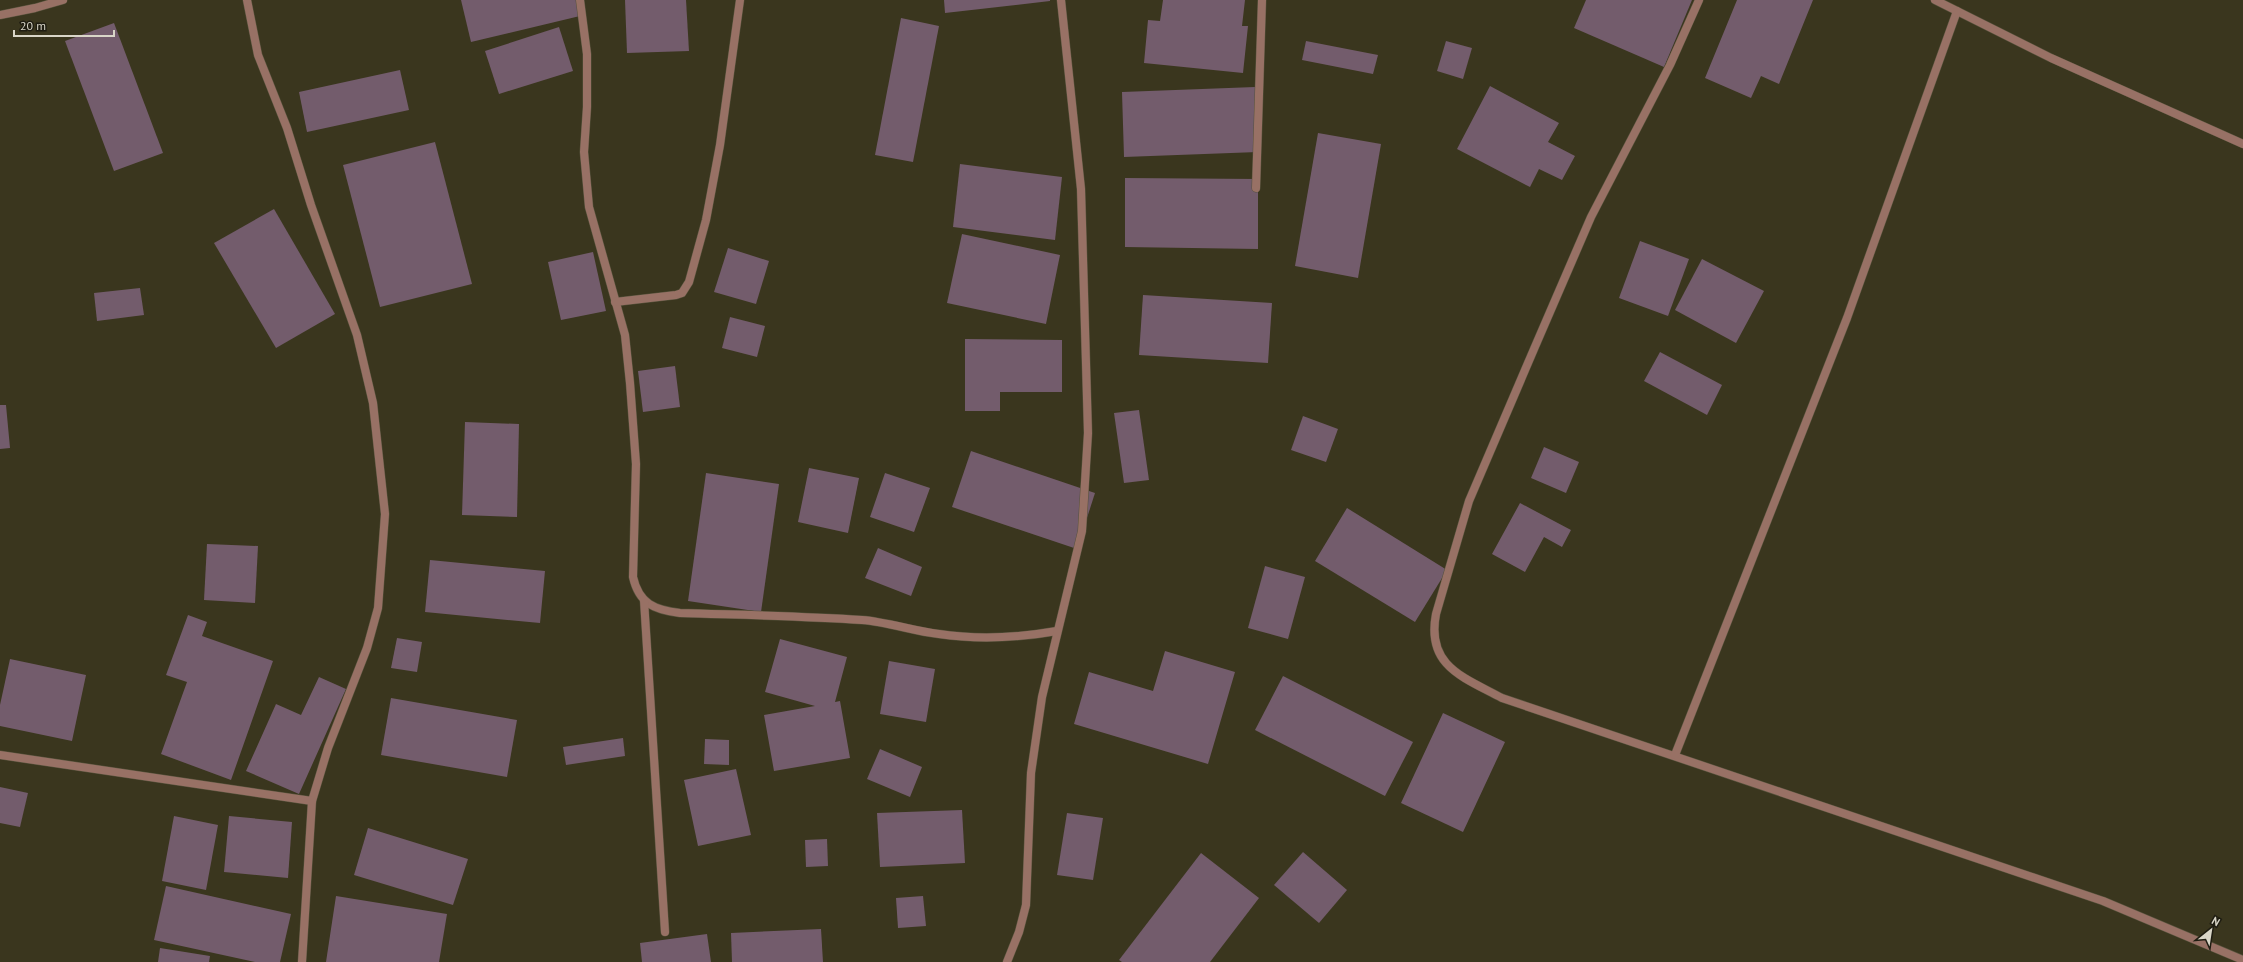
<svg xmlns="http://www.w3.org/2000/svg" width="2243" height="962" font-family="'PT Sans',sans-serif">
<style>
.building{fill:#735c6c}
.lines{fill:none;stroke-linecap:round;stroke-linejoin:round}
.street-casing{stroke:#57533d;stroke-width:9}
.street{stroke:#987165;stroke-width:8}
</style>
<rect width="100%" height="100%" fill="#3a361e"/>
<!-- building -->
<g class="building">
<polygon points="461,0 576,0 580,16 471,42"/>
<polygon points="625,0 686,0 689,51 627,53"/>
<polygon points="944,0 1050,0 1050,1 945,13"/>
<polygon points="1163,0 1245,0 1242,26 1248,26 1243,73 1144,63 1148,20 1160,21"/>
<polygon points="1586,0 1692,0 1664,67 1574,28"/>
<polygon points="1737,0 1813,0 1779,84 1761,76 1751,98 1705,78"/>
<polygon points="901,18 939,26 913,162 875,155"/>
<polygon points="114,23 163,153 114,171 65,41"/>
<polygon points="559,27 573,71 499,94 485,51"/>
<polygon points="1306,41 1378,55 1373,74 1302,60"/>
<polygon points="1446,41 1472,48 1463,79 1437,71"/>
<polygon points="400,70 409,110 307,132 299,92"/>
<polygon points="1490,86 1559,123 1548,142 1575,156 1562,180 1539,169 1530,187 1457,149"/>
<polygon points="1255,87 1258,152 1124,157 1122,92"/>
<polygon points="1318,133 1381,144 1358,278 1295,266"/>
<polygon points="435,142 472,284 380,307 343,165"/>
<polygon points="960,164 1062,177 1055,240 953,227"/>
<polygon points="1125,178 1258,179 1258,249 1125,247"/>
<polygon points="274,209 335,314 276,348 214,243"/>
<polygon points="962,234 1060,255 1046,324 947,303"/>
<polygon points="1640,241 1689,259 1668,316 1619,298"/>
<polygon points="728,248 769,261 756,304 714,292"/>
<polygon points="593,252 606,311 561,320 548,262"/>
<polygon points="1702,259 1764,291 1736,343 1675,310"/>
<polygon points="140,288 144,315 97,321 94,293"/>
<polygon points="1143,295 1272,303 1268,363 1139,355"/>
<polygon points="730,317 765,326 757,357 722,348"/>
<polygon points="965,339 1062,340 1062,392 1000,392 1000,411 965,411"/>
<polygon points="1660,352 1722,385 1707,415 1644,381"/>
<polygon points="675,366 680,407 643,412 638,371"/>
<polygon points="0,405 6,405 10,448 0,449"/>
<polygon points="1139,410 1149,480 1124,483 1114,413"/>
<polygon points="1303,416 1338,429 1326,462 1291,450"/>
<polygon points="465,422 519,424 517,517 462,515"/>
<polygon points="1544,447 1579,462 1566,493 1531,478"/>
<polygon points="971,451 1095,493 1077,549 952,507"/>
<polygon points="809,468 859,478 848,533 798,522"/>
<polygon points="706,473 779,484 761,612 688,601"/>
<polygon points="885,473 930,488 914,532 870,517"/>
<polygon points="1520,503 1571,530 1562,547 1544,537 1525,572 1492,554"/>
<polygon points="1347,508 1447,570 1415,622 1315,561"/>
<polygon points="207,544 258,546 255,603 204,600"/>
<polygon points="878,548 922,567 911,596 865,578"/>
<polygon points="430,560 545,571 540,623 425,612"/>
<polygon points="1265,566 1305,577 1288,639 1248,628"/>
<polygon points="188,615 207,622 202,636 273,661 231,780 161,754 187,682 166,675"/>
<polygon points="397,638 422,642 417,672 391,668"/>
<polygon points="780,639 847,657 835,702 840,701 850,758 774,771 764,715 815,706 765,692"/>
<polygon points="1165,651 1235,672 1208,764 1074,724 1089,672 1153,691"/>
<polygon points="10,659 86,675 72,741 0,726 0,705"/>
<polygon points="889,661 935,669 926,722 880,714"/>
<polygon points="1283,676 1413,742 1385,796 1255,730"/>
<polygon points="319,677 346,689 299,794 246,771 276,704 301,715"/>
<polygon points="391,698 517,720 507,777 381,755"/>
<polygon points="1443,713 1505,742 1463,832 1401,803"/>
<polygon points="623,738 625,756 566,765 563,747"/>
<polygon points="705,739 729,740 729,765 704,764"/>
<polygon points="880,749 922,767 910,797 867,779"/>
<polygon points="736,769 751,835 698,846 684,780"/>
<polygon points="0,787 28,793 20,827 0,823"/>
<polygon points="962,810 965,863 880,867 877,813"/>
<polygon points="1067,813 1103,818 1093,880 1057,875"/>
<polygon points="174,816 218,825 206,890 162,881"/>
<polygon points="229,816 292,822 288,878 224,872"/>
<polygon points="368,828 468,859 453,905 354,875"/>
<polygon points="827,839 828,866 806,867 805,840"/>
<polygon points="1303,852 1347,890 1319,923 1274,885"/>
<polygon points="1201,853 1259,898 1210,962 1122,962 1119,960"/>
<polygon points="166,886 291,914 280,962 255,962 154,940"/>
<polygon points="336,896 447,914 439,962 326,962"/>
<polygon points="923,896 926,926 898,928 896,898"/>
<polygon points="821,929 823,962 732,962 731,933"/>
<polygon points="707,934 711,962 642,962 640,943"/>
<polygon points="160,948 210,956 209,962 158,962"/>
</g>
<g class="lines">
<!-- street casing -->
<g class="street-casing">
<g id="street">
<polyline points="247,0 258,55 287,128 311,205 357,335 373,403 385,514 378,608 367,648 328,748 312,801 302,962"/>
<path d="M580 0 587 54V107L584 152 589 207 625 335 630 383 636 464 633 577C639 604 655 610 680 613 741 615 802 616 862 620 888 622 913 631 939 634 979 640 1017 638 1057 631"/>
<path d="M1699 0 1670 65 1591 217 1534 349 1469 501 1436 614C1426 666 1463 677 1502 698L2103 901 2243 960"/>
<polyline points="1935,0 2051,58 2243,144"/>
<polyline points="0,15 35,8 63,0"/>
<polyline points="1256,188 1262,0"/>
<polyline points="615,302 676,295 682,293 689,282 706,220 720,145 740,0"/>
<polyline points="644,600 665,932"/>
<polyline points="0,755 312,801"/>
<polyline points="1675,755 1847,318 1957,11"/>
<polyline points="1007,962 1019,932 1026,905 1031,773 1042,697 1082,531 1088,433 1081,189 1061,0"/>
</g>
</g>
<!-- street -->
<use href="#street" class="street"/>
</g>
<!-- north arrow -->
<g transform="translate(2211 930) rotate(30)" stroke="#1f1d12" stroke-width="3" paint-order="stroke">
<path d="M0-3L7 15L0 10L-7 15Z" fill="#d9d6c8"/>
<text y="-6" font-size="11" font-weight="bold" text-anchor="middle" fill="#d9d6c8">N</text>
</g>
<!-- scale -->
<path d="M14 30v6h100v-6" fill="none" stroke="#d9d6c8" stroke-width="2"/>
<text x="20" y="30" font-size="12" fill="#d9d6c8" stroke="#1f1d12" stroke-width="3" paint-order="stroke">20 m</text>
</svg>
